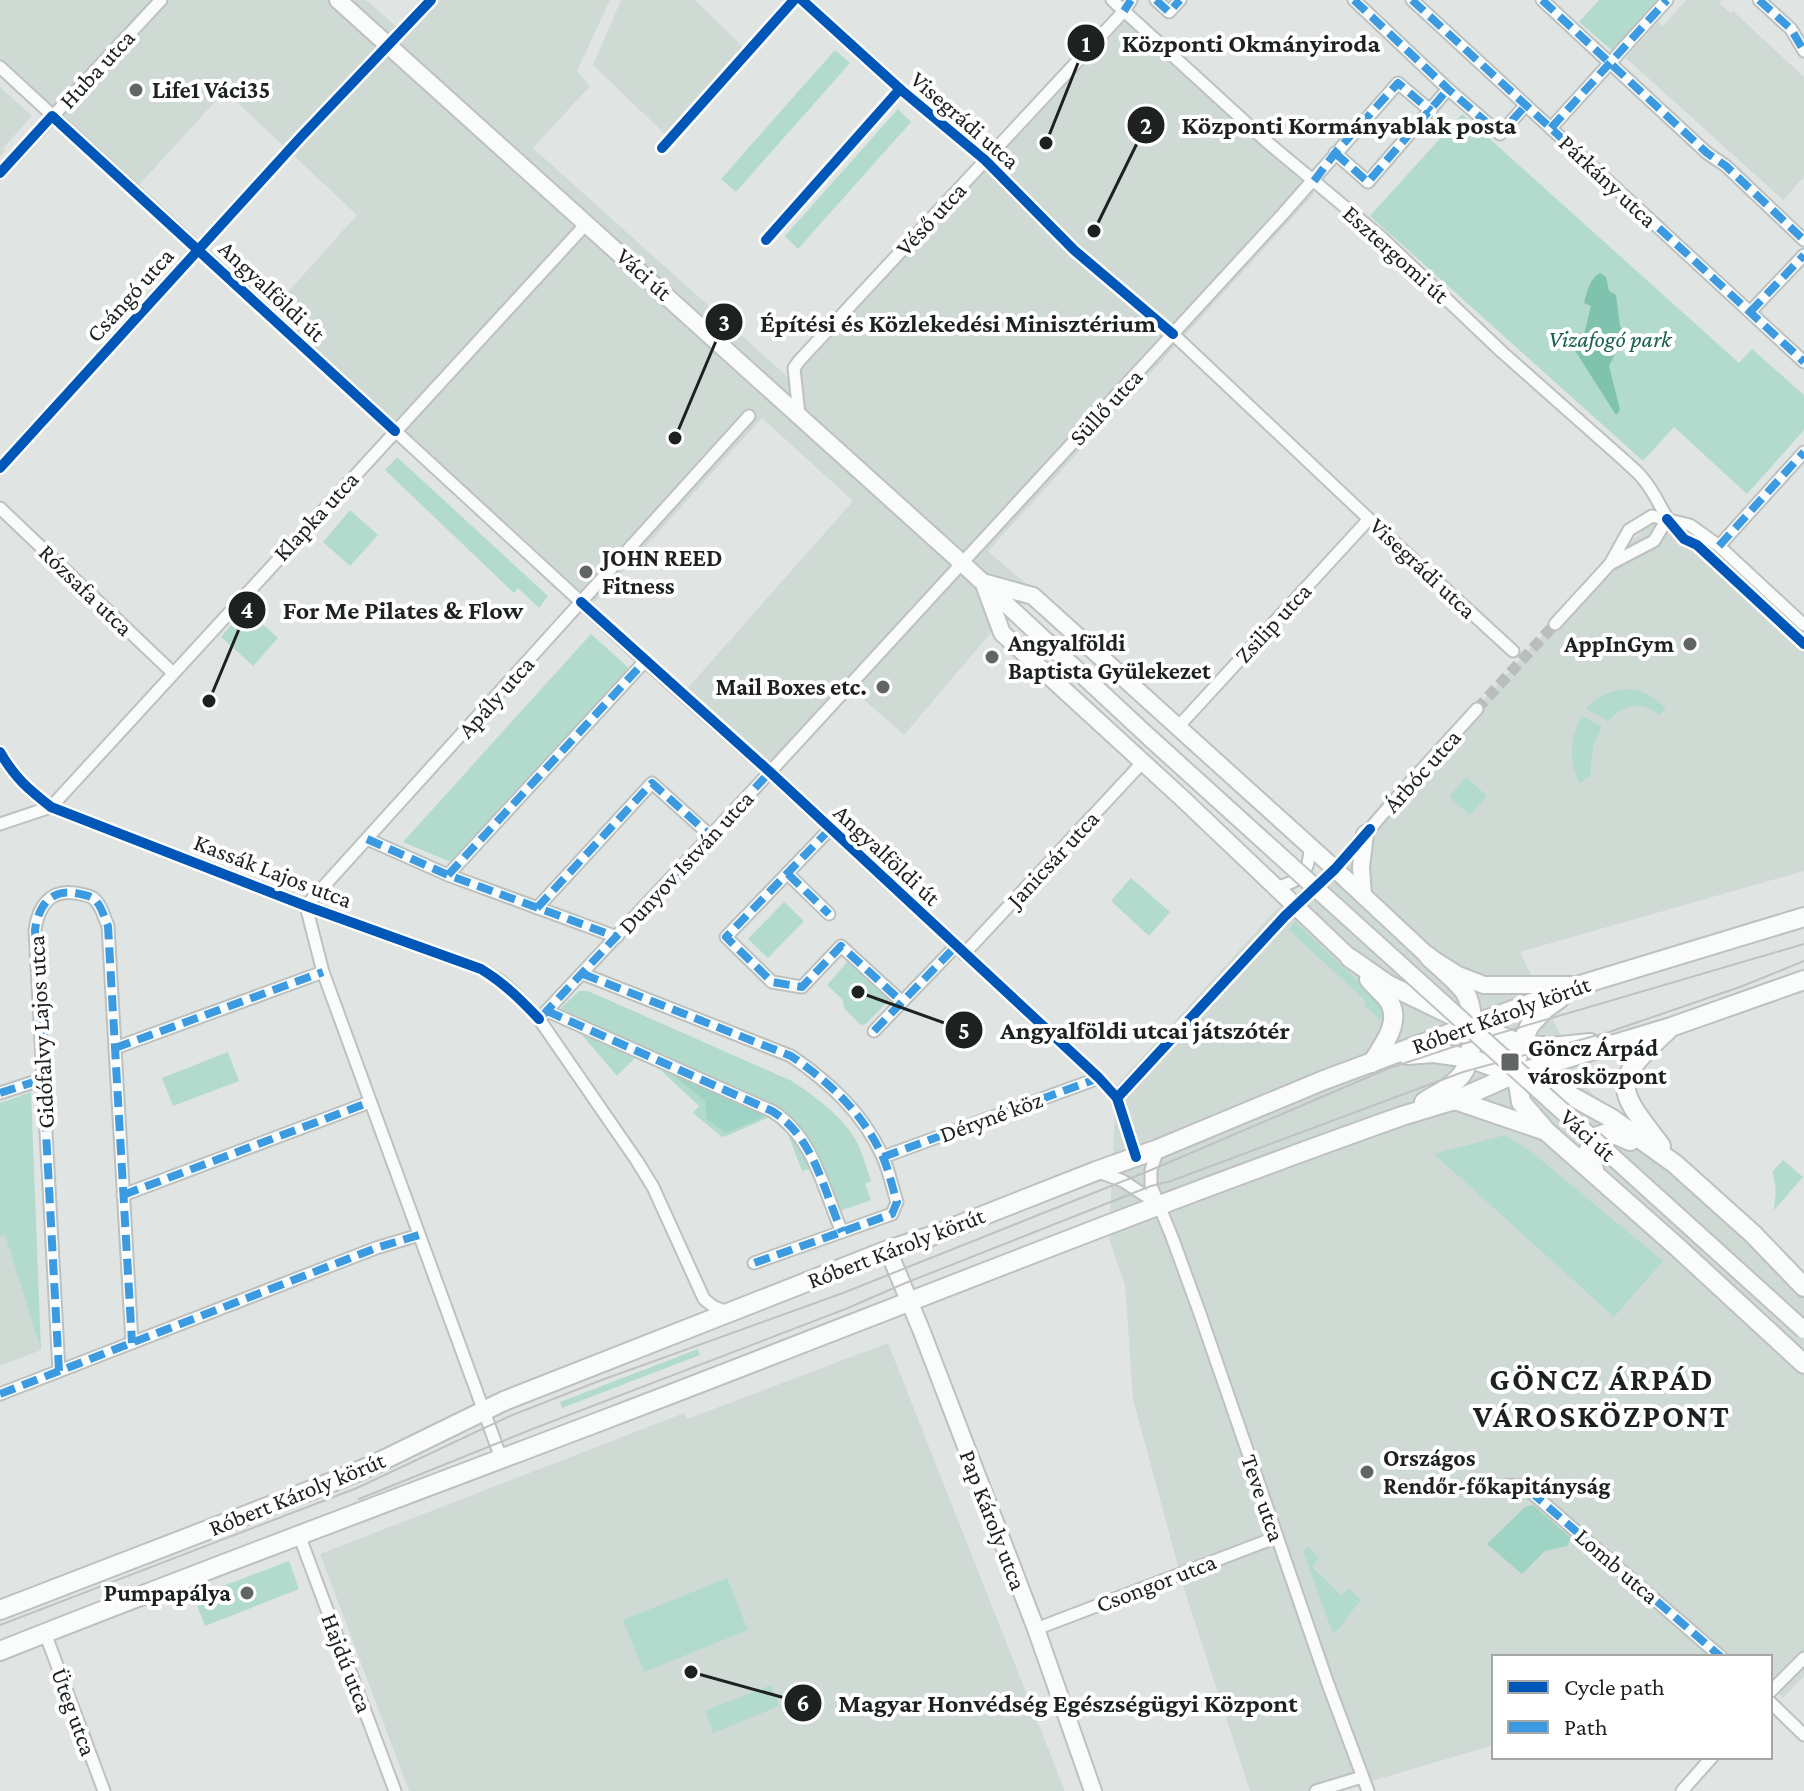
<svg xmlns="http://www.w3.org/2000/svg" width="1804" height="1791" font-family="'Crimson Pro',serif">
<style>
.built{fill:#cfdad5}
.green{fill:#b2dbce}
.forest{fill:#9fd3c4}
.water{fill:#7fc2ae}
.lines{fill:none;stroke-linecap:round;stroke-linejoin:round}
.street-tunnel{stroke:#b9bebc;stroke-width:11;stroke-dasharray:11 5.5;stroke-linecap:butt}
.street-casing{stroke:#bdc1bf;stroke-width:15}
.secondary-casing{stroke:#bdc1bf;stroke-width:20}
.primary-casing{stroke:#bdc1bf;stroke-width:22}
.street{stroke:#fafbfb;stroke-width:11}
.secondary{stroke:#fafbfb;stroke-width:16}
.primary{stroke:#fafbfb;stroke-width:18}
.tram{stroke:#c0c1c1;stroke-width:2}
.secondary-bridge-casing{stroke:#bdc1bf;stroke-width:20;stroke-linecap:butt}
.secondary-bridge{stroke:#fafbfb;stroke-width:16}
.quiet{stroke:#3c9be0;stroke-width:8;stroke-dasharray:16 8;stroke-linecap:butt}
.cycleway-casing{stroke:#fff;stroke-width:15}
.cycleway{stroke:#0057b8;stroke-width:10}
.poi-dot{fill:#616664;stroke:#fff;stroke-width:3}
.labels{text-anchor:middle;stroke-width:8;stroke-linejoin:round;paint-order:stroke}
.street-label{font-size:24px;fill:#1d2120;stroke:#fff}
.poi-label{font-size:24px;font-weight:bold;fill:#1d2120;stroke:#fff;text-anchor:start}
.park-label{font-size:24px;font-style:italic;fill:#17614e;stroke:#fff}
.district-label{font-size:32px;font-weight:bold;letter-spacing:2px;fill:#1d2120;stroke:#fff}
.leader{fill:none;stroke:#1d2120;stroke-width:3}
.callout-dot{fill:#1d2120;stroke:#fff;stroke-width:3}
.mark-label{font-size:24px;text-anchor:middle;font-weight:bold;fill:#fff}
.callout-label{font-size:26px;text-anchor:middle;font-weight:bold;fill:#1d2120;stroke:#fff;stroke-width:8;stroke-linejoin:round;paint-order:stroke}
</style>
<rect width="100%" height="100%" fill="#e0e5e3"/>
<!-- built -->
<g class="built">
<polygon points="0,0 366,0 406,35 441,0 610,0 577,71 590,86 533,148 790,379 807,363 1125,21 1315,193 988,551 1030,587 904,735 854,691 778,774 686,690 853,501 762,418 593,604 272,310 357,215 225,91 138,186 0,59"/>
<polygon points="621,0 695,0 745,49 667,136 593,65"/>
<polygon points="1686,0 1722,0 1720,4 1731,13 1733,11 1804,77 1804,177 1783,200 1626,58 1658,22 1663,26"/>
<polygon points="0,87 32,116 3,148 5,150 0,156"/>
<polygon points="1665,508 1804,637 1804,871 1520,952 1587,1089 1804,1282 1804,1676 1783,1698 1770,1685 1770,1657 1494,1657 1494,1745 1338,1791 1250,1791 1185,1592 1133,1399 1125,1285 1109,1239 1116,1086 1274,912 1334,863 1592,581"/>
<polygon points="5,1234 41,1350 0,1366 0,1236"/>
<polygon points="888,1343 1065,1791 409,1791 320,1554 684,1413 687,1419"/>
</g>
<!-- green -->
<g class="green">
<polygon points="1599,0 1661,0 1614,52 1579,22"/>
<polygon points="835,50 850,63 736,192 721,179"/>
<polygon points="898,109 911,122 798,249 785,236"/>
<polygon points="1462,114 1739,363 1752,349 1804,395 1804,430 1747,494 1674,427 1643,461 1370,216"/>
<polygon points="397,457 548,596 539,608 518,588 514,593 385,470"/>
<polygon points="350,510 378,535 350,566 323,542"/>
<polygon points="245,608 278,638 253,666 221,637"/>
<polygon points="591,634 630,669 453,863 403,842"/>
<path d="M1626 689C1643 690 1655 696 1666 709L1659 715C1641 700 1623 705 1608 721L1586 709C1597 697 1609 691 1626 689Z"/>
<path d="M1582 716 1602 727 1593 746 1590 776 1579 784C1569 760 1570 739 1582 716Z"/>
<polygon points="1466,777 1487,796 1470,815 1449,797"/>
<polygon points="1131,878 1170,912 1149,936 1111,901"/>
<polygon points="784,902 804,921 768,958 748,939"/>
<polygon points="1295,922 1389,1010 1380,1020 1364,1005 1366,1001 1289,930"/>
<polygon points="848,961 890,999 866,1024 861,1025 844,1008 843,1000 827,985"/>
<path d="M579 991H588L792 1081C817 1098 844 1117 858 1144 863 1156 867 1169 871 1181L865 1184 871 1200 834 1213 816 1167 802 1171 788 1134 793 1130 776 1114 729 1135 722 1137 693 1113 699 1106 641 1052 617 1076 560 1009Z"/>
<polygon points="228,1052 239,1081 173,1106 162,1078"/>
<polygon points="31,1092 41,1350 5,1235 0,1236 0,1103"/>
<polygon points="1505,1135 1529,1150 1663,1261 1614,1317 1434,1154"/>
<path d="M1783 1160 1803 1177 1774 1210C1775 1194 1778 1188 1772 1172Z"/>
<polygon points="698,1349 700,1355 562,1408 560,1402"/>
<path d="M1308 1547 1319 1558 1312 1567 1341 1595 1349 1588 1361 1600C1351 1611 1343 1626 1333 1634L1303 1551Z"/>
<polygon points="289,1561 299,1589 205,1626 194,1597"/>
<polygon points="727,1578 748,1630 644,1672 623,1620"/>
<polygon points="771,1685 779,1706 713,1733 705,1711"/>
</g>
<!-- forest -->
<g class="forest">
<polygon points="683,1067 689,1067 766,1104 767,1110 763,1117 726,1133 707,1119 705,1101 677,1078 676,1074"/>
<polygon points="1533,1505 1571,1538 1567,1546 1545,1551 1522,1574 1487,1544 1525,1507"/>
</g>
<!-- water -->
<path class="water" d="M1600 273 1606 277 1609 291 1616 295 1620 326 1625 332 1609 366 1620 410 1616 415 1574 349 1576 332 1584 334 1591 306 1584 303C1587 292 1589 279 1600 273Z"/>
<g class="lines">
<!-- street-tunnel -->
<polyline class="street-tunnel" points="1477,709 1555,624"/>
<!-- street casing -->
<g class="street-casing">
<g id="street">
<polyline points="802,0 900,89 985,160 1074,250 1173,334 1369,519 1513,651"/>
<path d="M1112 0 1266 141 1382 238 1502 352 1625 461C1631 467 1639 473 1644 480 1664 504 1665 531 1697 545L1804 644"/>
<polyline points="1156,0 1169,12 1180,0"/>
<polyline points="1354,0 1448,89 1500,134 1526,105"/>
<polyline points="1412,0 1804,362"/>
<polyline points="1542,0 1707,153 1726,166 1804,240"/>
<polyline points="1759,0 1791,29 1804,51"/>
<polyline points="0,67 645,661 770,772 1099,1078 1117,1098 1136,1157"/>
<polyline points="1551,128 1667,0"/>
<polyline points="1335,153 1368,182 1448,89"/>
<polyline points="0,173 161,0"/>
<polyline points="1750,312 1804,255"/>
<polyline points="799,415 794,368 799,361 1124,11 1131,0"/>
<polyline points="0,468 300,138 431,0"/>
<polyline points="0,508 173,673"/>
<polyline points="1719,546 1804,452"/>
<polyline points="1610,564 1654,541 1667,519"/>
<polyline points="1555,624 1610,564 1629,530 1652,516 1690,525 1719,546 1804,625"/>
<polyline points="1177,728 1369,519"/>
<path d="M0 752C15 778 28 789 51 807L306 906 481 969 499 980 512 991 539 1019 637 1161 653 1187 704 1299 714 1307 727 1312"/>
<polyline points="0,824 51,807 587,223"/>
<polyline points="830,829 726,937 772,982 802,987 841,946 902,1002"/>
<polyline points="367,839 448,875 617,937"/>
<polyline points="788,874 829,914"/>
<polyline points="448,875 645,661"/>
<path d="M1276 887C1301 882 1309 873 1310 848"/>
<polyline points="537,908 652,783 711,836"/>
<polyline points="964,954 1142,763"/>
<path d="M583 974 791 1056C829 1082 862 1112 882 1155 889 1170 892 1187 897 1202L892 1214 754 1263"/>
<path d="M547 1011 772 1111C814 1137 823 1189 842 1232"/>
<polyline points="539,1019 770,772 1283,214 1398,83 1431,111"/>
<polyline points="874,1031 956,946"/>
<polyline points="115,1048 323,972"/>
<polyline points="0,1093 43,1079"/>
<polyline points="1117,1098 1285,916 1335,869 1407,786 1477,709"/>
<polyline points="1158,1149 1151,1170 1151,1186 1172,1237 1199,1311 1328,1684 1368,1791"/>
<polyline points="883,1157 1099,1078"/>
<polyline points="1096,1171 1123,1181 1158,1204"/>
<polyline points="123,1195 370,1102"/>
<path d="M59 1371 35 930C38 908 49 889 75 893 81 894 88 895 93 898 101 904 104 917 108 926L132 1343"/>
<polyline points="0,1394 376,1248 419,1235"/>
<polyline points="501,1458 323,972 306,906 749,416"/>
<polyline points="1508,1485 1524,1486 1721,1657"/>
<polyline points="299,1535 395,1791"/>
<polyline points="1036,1629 1277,1537"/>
<polyline points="45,1633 104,1791"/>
<polyline points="1770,1692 1804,1658"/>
<polyline points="1770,1702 1804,1735"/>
<polyline points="1316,1791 1362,1777"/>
<polyline points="1682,1791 1712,1757"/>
</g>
</g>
<!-- secondary casing -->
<g class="secondary-casing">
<g id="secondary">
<polyline points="338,0 962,563 1150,738"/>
<polyline points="986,583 1033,596 1335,869 1428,956 1458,975 1484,985 1574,985"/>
<polyline points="985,587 1002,633 1183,799 1350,958"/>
<polyline points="1363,895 1361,867 1365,834"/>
<polyline points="888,1250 922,1332 1036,1629 1093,1791"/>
</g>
</g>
<!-- primary casing -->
<g class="primary-casing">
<g id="primary">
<polyline points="1350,958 1387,984 1472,1025 1521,1044 1551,1047 1590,1043"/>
<path d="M1369 979C1375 987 1386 995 1390 1003 1401 1023 1382 1047 1372 1063"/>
<polyline points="1559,999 1545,1009 1530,1025 1521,1044 1515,1065 1521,1102 1546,1131 1675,1245 1804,1364"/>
<polyline points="1407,1055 1434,1053 1469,1058 1566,1093 1611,1118 1675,1164 1753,1234 1804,1287"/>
<polyline points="1454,1101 1515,1074 1671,1027 1804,980"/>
<path d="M1424 1102C1438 1093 1456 1085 1464 1071 1474 1053 1476 1008 1464 991 1454 978 1439 967 1428 956"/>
<path d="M1661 1146C1617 1088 1609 1084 1667 1031"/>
<polyline points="1594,1169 1586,1156 1595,1137 1610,1132 1630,1141"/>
<polyline points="0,1610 332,1482 373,1465 504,1401 888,1250 931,1236 1096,1171 1158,1149 1324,1080 1580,985 1804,917"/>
<path d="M0 1651C201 1571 404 1496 606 1419 871 1318 1134 1211 1402 1116L1455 1100 1546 1131"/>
</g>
</g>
<!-- street -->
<use href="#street" class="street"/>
<!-- secondary -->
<use href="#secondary" class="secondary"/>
<!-- primary -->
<use href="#primary" class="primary"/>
<!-- tram -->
<g class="tram">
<polyline points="359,1499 535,1428 848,1308 903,1284 1151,1186 1171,1181 1463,1072 1609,1032 1740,987 1804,961"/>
<polyline points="0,1625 357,1488 510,1416 599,1381 843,1293 1151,1170 1387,1069 1456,1046 1804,944"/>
</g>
<!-- secondary-bridge casing -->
<g class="secondary-bridge-casing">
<polyline id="secondary-bridge" points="1150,738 1804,1330"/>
</g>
<!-- secondary-bridge -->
<use href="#secondary-bridge" class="secondary-bridge"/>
<!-- quiet -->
<g class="quiet">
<polyline points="1156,0 1169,12 1180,0"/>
<polyline points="1354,0 1448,89 1500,134 1526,105"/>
<polyline points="1412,0 1804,362"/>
<polyline points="1542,0 1707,153 1726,166 1804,240"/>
<polyline points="1759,0 1791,29 1804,51"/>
<polyline points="1124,11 1131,0"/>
<polyline points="1551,128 1667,0"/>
<polyline points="1335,153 1368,182 1448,89"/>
<polyline points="1314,181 1335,153 1398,83 1431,111"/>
<polyline points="1750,312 1804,255"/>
<polyline points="1719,546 1804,452"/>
<polyline points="830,829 726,937 772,982 802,987 841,946 902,1002"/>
<polyline points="367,839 448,875 617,937"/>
<polyline points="788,874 829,914"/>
<polyline points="448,875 645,661"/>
<polyline points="537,908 652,783 711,836"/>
<path d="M583 974 791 1056C829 1082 862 1112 882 1155 889 1170 892 1187 897 1202L892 1214 754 1263"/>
<path d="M547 1011 772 1111C814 1137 823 1189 842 1232"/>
<polyline points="542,1016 770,772"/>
<polyline points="874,1031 956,946"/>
<polyline points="115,1048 323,972"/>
<polyline points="0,1093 43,1079"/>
<polyline points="883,1157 1099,1078"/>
<polyline points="123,1195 370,1102"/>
<path d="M59 1371 35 930C38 908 49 889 75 893 81 894 88 895 93 898 101 904 104 917 108 926L132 1343"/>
<polyline points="0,1394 376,1248 419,1235"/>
<polyline points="1508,1485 1524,1486 1721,1657"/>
</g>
<!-- cycleway casing -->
<g class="cycleway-casing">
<g id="cycleway">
<polyline points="802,0 900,89 985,160 1074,250 1173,334"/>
<polyline points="662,148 794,0"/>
<polyline points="0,173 52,116 395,431"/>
<polyline points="766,240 900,89"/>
<polyline points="0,468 300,138 431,0"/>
<polyline points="1667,519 1684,539 1697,545 1804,644"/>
<polyline points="581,602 770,772 1099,1078 1117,1098 1136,1157"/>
<path d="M0 752C15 778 28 789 51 807L306 906 481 969C504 983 521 1000 539 1019"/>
<polyline points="1117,1098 1285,916 1335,869 1370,829"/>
</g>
</g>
<!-- cycleway -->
<use href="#cycleway" class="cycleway"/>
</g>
<!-- markers -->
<g class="poi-dot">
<circle cx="136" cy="90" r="8"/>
<circle cx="586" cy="572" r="8"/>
<circle cx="1690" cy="644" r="8"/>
<circle cx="992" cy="657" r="8"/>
<circle cx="883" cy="687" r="8"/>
<rect x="1500" y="1052" width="20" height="20" rx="4"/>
<circle cx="1367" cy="1472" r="8"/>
<circle cx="247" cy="1593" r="8"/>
</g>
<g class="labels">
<!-- street labels -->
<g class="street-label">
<text transform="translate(97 69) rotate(-47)" y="8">Huba utca</text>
<text transform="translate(965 120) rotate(41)" y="8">Visegrádi utca</text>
<text transform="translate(1608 181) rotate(43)" y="8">Párkány utca</text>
<text transform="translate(931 219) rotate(-47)" y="8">Véső utca</text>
<text transform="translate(1396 254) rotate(42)" y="8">Esztergomi út</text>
<text transform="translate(644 274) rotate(42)" y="8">Váci út</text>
<text transform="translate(272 291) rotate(43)" y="8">Angyalföldi út</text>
<text transform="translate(130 295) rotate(-48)" y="8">Csángó utca</text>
<text transform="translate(1106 407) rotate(-47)" y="8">Süllő utca</text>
<text transform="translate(316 516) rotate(-47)" y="8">Klapka utca</text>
<text transform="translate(1423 568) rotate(43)" y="8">Visegrádi utca</text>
<text transform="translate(86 590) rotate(44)" y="8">Rózsafa utca</text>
<text transform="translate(1273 623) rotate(-47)" y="8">Zsilip utca</text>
<text transform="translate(496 697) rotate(-48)" y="8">Apály utca</text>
<text transform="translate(1422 771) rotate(-48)" y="8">Árbóc utca</text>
<text transform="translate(887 855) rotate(43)" y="8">Angyalföldi út</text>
<text transform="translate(1053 859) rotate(-47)" y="8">Janicsár utca</text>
<text transform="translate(686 862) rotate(-47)" y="8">Dunyov István utca</text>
<text transform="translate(273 871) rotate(21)" y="8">Kassák Lajos utca</text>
<text transform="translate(1501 1015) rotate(-20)" y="8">Róbert Károly körút</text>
<text transform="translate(41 1032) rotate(-93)" y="8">Gidófalvy Lajos utca</text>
<text transform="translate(991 1117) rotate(-20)" y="8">Déryné köz</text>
<text transform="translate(1588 1135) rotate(42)" y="8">Váci út</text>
<text transform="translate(896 1248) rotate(-21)" y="8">Róbert Károly körút</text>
<text transform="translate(297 1494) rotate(-22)" y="8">Róbert Károly körút</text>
<text transform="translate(1263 1498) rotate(71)" y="8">Teve utca</text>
<text transform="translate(993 1520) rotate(69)" y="8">Pap Károly utca</text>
<text transform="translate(1617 1566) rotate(41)" y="8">Lomb utca</text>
<text transform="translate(1156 1583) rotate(-21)" y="8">Csongor utca</text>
<text transform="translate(347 1663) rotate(69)" y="8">Hajdú utca</text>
<text transform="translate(74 1712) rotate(70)" y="8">Üteg utca</text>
</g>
<!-- poi labels -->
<g class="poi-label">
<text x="152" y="98">Life1 Váci35</text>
<text x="602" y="566">JOHN REED<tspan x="602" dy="28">Fitness</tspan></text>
<text x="1008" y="651">Angyalföldi<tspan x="1008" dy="28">Baptista Gyülekezet</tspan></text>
<text x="1674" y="652" text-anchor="end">AppInGym</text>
<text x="867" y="695" text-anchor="end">Mail Boxes etc.</text>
<text x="1528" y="1056">Göncz Árpád<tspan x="1528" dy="28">városközpont</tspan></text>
<text x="1383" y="1466">Országos<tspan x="1383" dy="28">Rendőr-főkapitányság</tspan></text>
<text x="231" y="1601" text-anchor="end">Pumpapálya</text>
</g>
<!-- park labels -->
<g class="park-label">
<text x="1610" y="347">Vizafogó park</text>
</g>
<!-- district labels -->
<g class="district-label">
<text x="1602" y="1390">GÖNCZ ÁRPÁD<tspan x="1602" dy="37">VÁROSKÖZPONT</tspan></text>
</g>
</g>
<!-- callouts -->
<path class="leader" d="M1046 143L1086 43M1094 231L1146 125M675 438L724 322M209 701L247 610M858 992L964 1030M691 1672L803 1703"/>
<g class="callout-dot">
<circle cx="1046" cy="143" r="8"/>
<circle cx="1094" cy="231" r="8"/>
<circle cx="675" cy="438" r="8"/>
<circle cx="209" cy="701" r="8"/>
<circle cx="858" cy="992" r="8"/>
<circle cx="691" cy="1672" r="8"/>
<circle cx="1086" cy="43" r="20"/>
<circle cx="1146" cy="125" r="20"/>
<circle cx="724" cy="322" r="20"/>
<circle cx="247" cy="610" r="20"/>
<circle cx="964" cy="1030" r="20"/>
<circle cx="803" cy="1703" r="20"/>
</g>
<g class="mark-label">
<text x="1086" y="52">1</text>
<text x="1146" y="134">2</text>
<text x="724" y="331">3</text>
<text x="247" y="618">4</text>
<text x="964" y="1039">5</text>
<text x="803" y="1711">6</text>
</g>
<g class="callout-label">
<text x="1251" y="52">Központi Okmányiroda</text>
<text x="1349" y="134">Központi Kormányablak posta</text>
<text x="958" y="332">Építési és Közlekedési Minisztérium</text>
<text x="403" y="619">For Me Pilates &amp; Flow</text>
<text x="1145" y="1039">Angyalföldi utcai játszótér</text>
<text x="1068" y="1712">Magyar Honvédség Egészségügyi Központ</text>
</g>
<!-- legend -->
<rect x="1492" y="1655" width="280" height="104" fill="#ffffff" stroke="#a5a6a6" stroke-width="2"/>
<rect x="1508" y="1681" width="40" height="12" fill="#0057b8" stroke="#a5a6a6" stroke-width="2"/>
<text x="1564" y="1695" font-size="24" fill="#1d2120">Cycle path</text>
<rect x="1508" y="1721" width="40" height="12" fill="#3c9be0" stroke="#a5a6a6" stroke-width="2"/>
<text x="1564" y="1735" font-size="24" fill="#1d2120">Path</text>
</svg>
